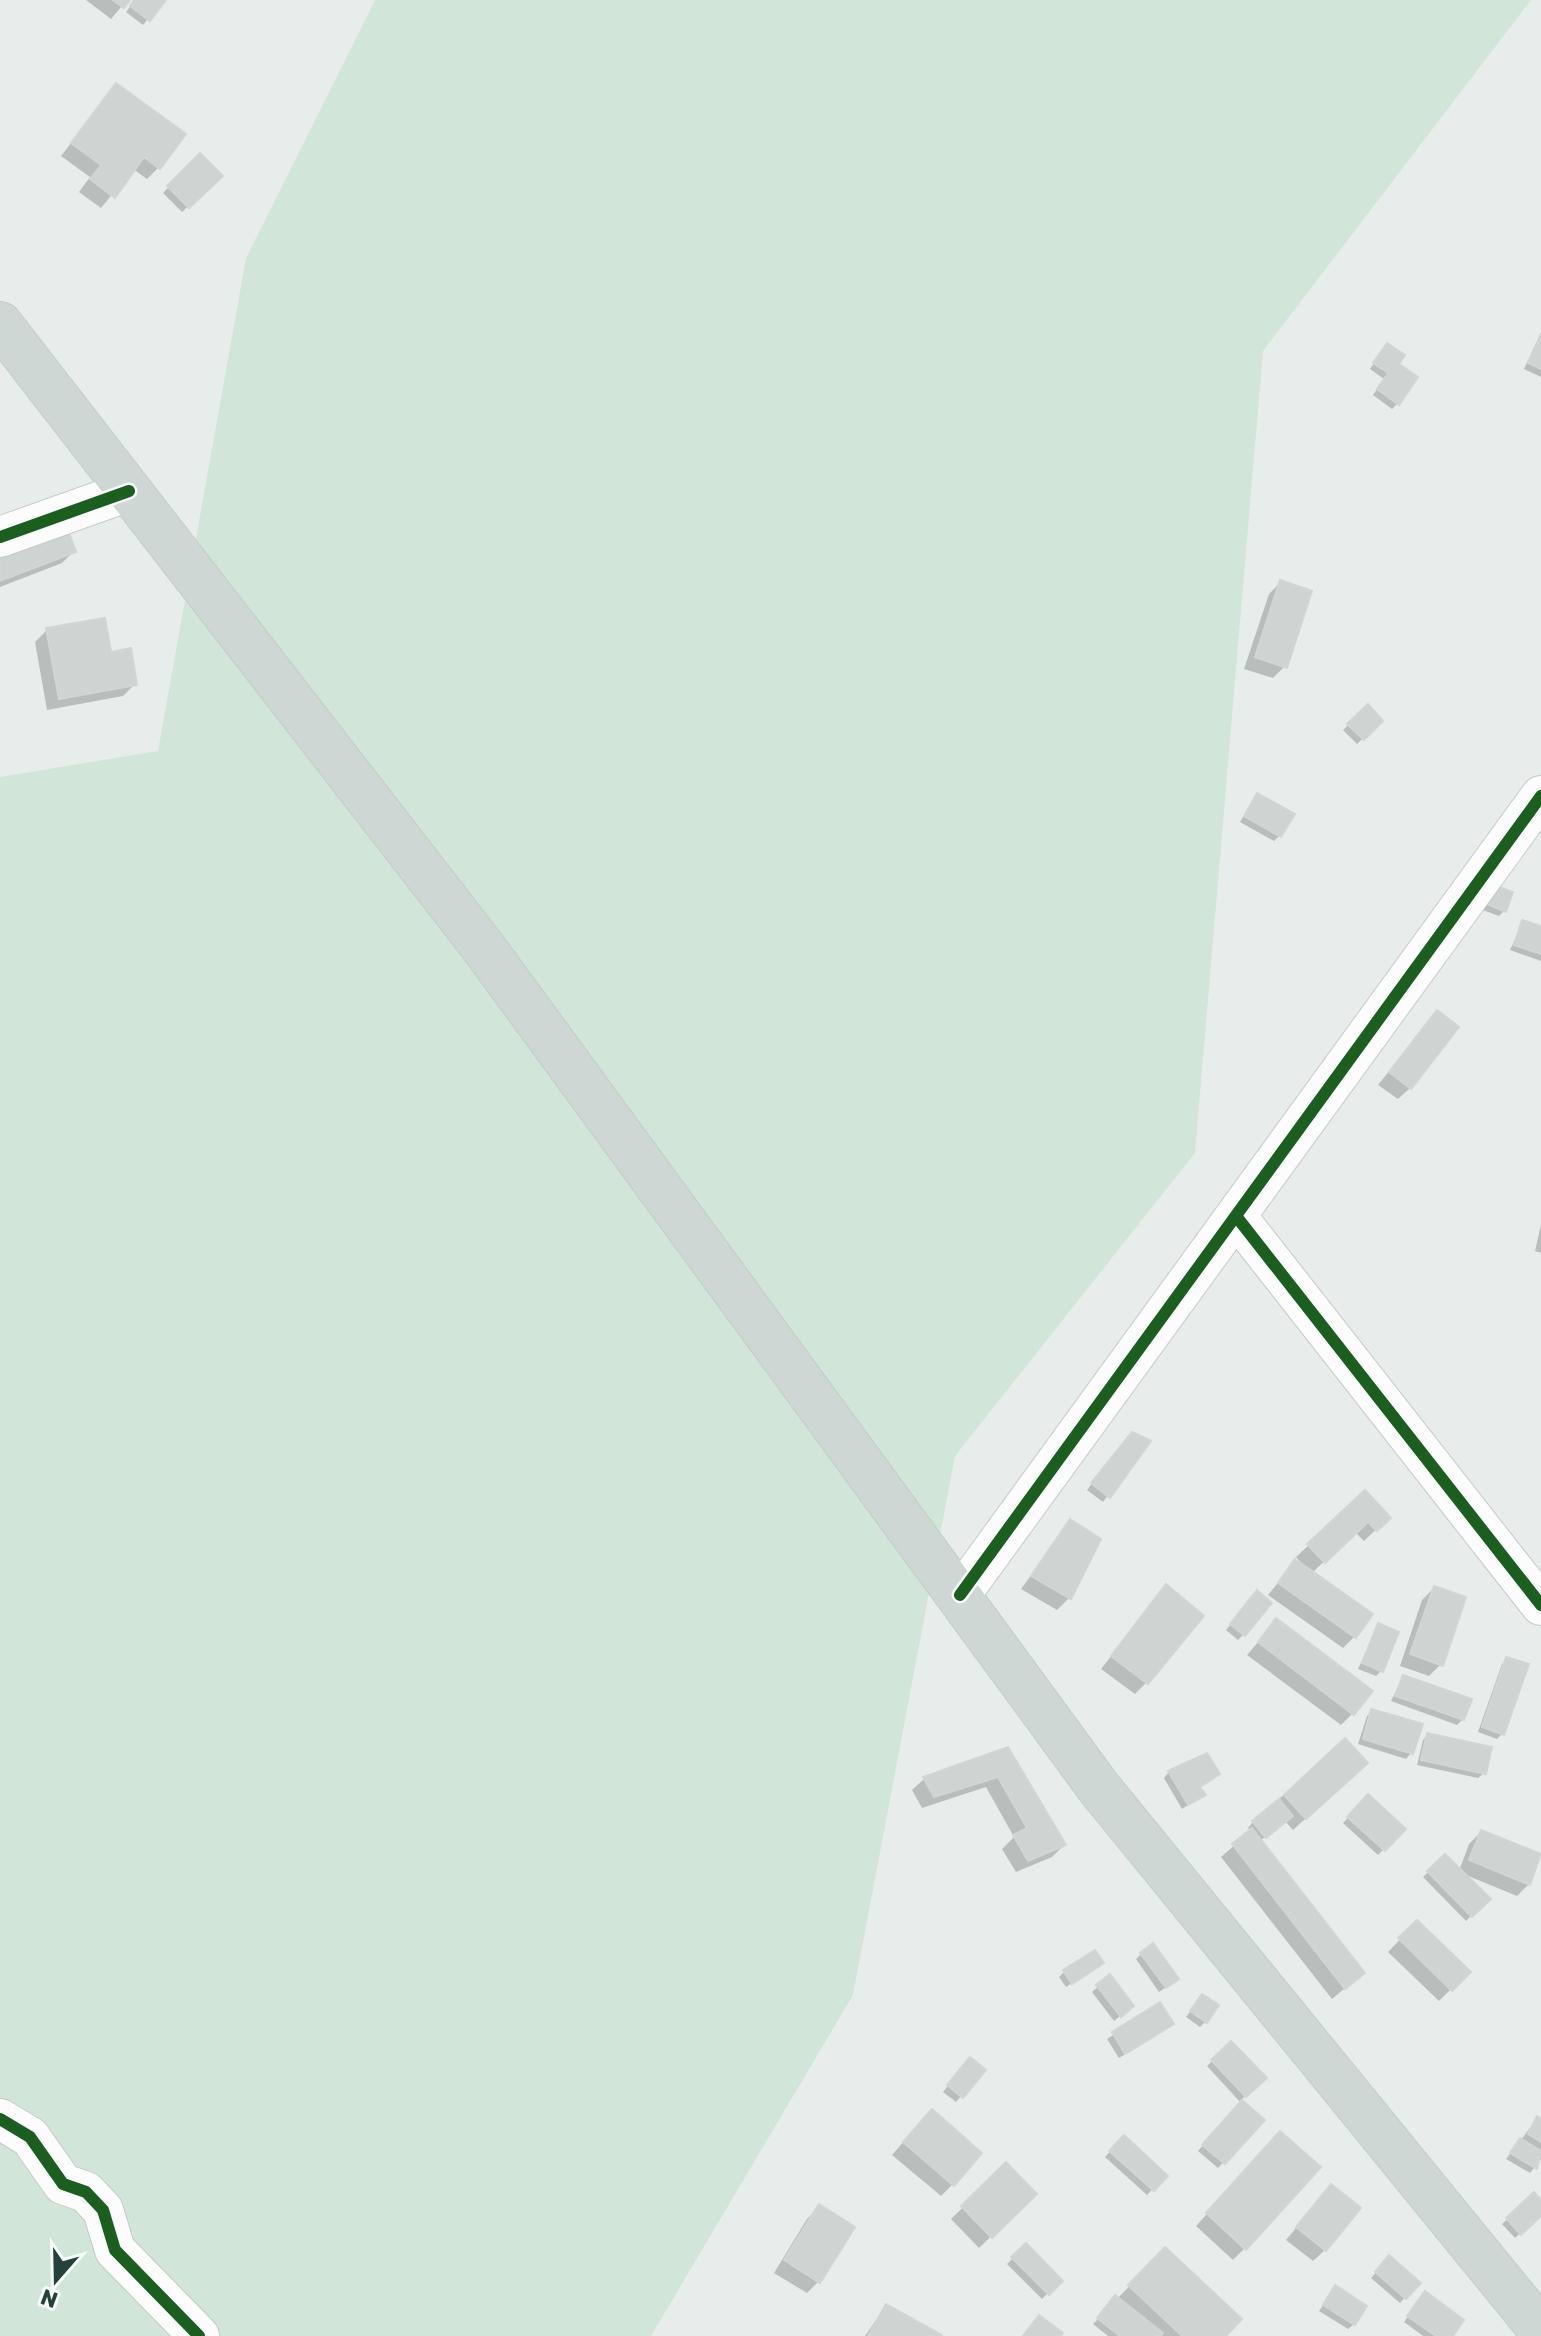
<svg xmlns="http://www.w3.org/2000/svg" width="1541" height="2336" font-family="Rubik,sans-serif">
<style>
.green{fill:#d1e6d8}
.shadow{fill:#0003}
.building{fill:#cfd4d2;stroke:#d1d6d4;stroke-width:2}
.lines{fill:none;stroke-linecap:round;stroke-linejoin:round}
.minor-casing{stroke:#c5cac8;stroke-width:42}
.major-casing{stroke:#c3ccc9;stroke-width:46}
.minor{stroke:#fcfcfc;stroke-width:40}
.major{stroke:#cfd7d5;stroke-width:44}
.cycleway-casing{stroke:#f7fbf9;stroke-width:17}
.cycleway{stroke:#1b5e20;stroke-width:12}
</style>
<rect width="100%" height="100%" fill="#e8edeb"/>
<!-- green -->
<polygon class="green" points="375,0 1531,0 1263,351 1195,1153 955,1456 853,1995 651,2336 0,2336 0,777 158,751 246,258"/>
<!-- shadow -->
<g class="shadow">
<polygon points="86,0 127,0 111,19"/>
<polygon points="135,0 163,0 143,25 126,12"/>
<polygon points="116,86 159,167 147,179 133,169 101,208 79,192 90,177 61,156"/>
<polygon points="200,155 220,176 182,212 163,193"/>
<polygon points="1541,332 1541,377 1524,369"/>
<polygon points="1382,351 1398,403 1392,409 1373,395 1384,379 1370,369"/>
<polygon points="74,551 62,563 0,587 0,553"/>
<polygon points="1281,582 1285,666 1273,678 1244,669 1269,594"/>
<polygon points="47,630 110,654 135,684 123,696 47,710 35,642"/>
<polygon points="1368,707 1381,721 1357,744 1343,730"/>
<polygon points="1257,795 1280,835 1274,841 1240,822"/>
<polygon points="1487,892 1504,911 1499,916 1480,909"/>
<polygon points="1523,922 1541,928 1541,961 1510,950"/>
<polygon points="1437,1012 1410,1088 1398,1099 1378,1085"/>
<polygon points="1541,1224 1541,1253 1535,1251"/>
<polygon points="1126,1440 1148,1442 1103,1502 1087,1490"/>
<polygon points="1365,1493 1388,1518 1364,1541 1355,1532 1312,1573 1355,1636 1343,1648 1268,1595 1295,1562 1304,1566 1296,1557"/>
<polygon points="1070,1522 1098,1540 1069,1598 1057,1610 1021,1589"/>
<polygon points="1166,1587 1147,1682 1135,1694 1101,1669"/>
<polygon points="1434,1588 1441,1664 1429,1676 1400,1666 1422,1600"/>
<polygon points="1252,1598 1244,1634 1238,1640 1226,1630"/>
<polygon points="1276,1621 1353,1713 1341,1725 1247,1655"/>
<polygon points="1378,1626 1381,1671 1376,1676 1358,1669"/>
<polygon points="1507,1659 1502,1734 1497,1739 1478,1732 1502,1664"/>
<polygon points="1403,1677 1463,1719 1457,1725 1391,1701"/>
<polygon points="1372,1711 1411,1753 1406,1759 1358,1744 1367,1716"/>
<polygon points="1428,1735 1484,1773 1478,1778 1417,1765 1423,1740"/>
<polygon points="1345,1741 1353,1775 1293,1830 1285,1821 1260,1841 1363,1973 1332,1999 1221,1857 1251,1831 1248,1828 1253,1822"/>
<polygon points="1007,1749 1064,1845 1052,1857 1016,1872 1002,1849 1014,1837 986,1787 922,1808 912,1790 924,1779"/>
<polygon points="1169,1772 1198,1788 1203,1795 1182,1809 1164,1778"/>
<polygon points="1368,1797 1403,1829 1378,1855 1343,1823"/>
<polygon points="1481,1832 1529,1884 1517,1896 1461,1873 1488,1899 1466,1921 1423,1877 1445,1856 1459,1871 1469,1844"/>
<polygon points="1417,1922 1468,1972 1439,2001 1388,1952"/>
<polygon points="1141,1954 1171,1984 1159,1992 1136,1959"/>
<polygon points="1102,1963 1066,1987 1059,1977 1064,1972"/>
<polygon points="1098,1987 1126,2011 1114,2021 1092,1992"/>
<polygon points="1202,1996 1206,2021 1200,2027 1186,2017"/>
<polygon points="1160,2005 1166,2029 1119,2058 1107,2039"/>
<polygon points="1231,2043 1264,2078 1240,2101 1262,2121 1218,2168 1198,2151 1241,2103 1207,2066"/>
<polygon points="965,2065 983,2070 956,2102 943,2092"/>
<polygon points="1537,2119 1541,2121 1541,2159 1530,2173 1506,2159"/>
<polygon points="920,2123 953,2184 941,2196 892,2155"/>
<polygon points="1124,2137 1165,2176 1147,2195 1105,2157"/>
<polygon points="1269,2146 1245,2248 1233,2260 1196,2226"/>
<polygon points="1006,2165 1034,2194 979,2248 951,2219"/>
<polygon points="1331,2186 1325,2250 1313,2261 1286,2240"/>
<polygon points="1534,2195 1541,2203 1541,2214 1515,2238 1502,2224"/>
<polygon points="819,2207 819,2281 807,2293 774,2273 807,2219"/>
<polygon points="1026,2246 1060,2281 1042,2299 1007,2264"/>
<polygon points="1165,2249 1223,2336 1108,2336 1093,2324"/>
<polygon points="1389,2258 1418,2283 1400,2303 1371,2278"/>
<polygon points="1335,2288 1354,2324 1348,2329 1319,2311"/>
<polygon points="1420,2299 1450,2336 1423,2336 1404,2322"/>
<polygon points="886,2306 939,2336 865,2336"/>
</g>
<!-- building -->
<g class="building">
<polygon points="113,0 130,0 124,8"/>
<polygon points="134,0 166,0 150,21 130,6"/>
<polygon points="116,83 186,134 160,169 144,157 115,198 90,179 101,165 71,143"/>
<polygon points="200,153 223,176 189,208 167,186"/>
<polygon points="1541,335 1541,369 1528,363"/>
<polygon points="1387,343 1405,355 1399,364 1418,377 1399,405 1377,389 1388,373 1373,363"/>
<polygon points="66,525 76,552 0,581 0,550"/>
<polygon points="1280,580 1312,591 1287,668 1255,657"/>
<polygon points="105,618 111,652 131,648 137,685 59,699 46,628"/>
<polygon points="1368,704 1383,721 1364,740 1347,724"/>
<polygon points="1257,793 1295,814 1281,837 1244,816"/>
<polygon points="1491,884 1513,892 1506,912 1484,903"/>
<polygon points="1522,920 1541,926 1541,954 1514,945"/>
<polygon points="1437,1010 1459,1027 1411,1089 1389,1072"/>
<polygon points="1132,1432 1151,1441 1110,1498 1091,1483"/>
<polygon points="1365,1490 1391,1518 1377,1531 1368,1522 1325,1563 1307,1544"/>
<polygon points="1070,1519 1101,1539 1071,1599 1031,1576"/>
<polygon points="1295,1559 1373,1614 1356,1638 1278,1583"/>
<polygon points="1166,1584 1204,1616 1148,1684 1111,1656"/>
<polygon points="1434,1586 1466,1597 1443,1666 1410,1654"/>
<polygon points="1257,1590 1272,1603 1245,1636 1230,1624"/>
<polygon points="1276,1618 1373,1691 1354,1715 1258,1642"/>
<polygon points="1378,1623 1399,1632 1383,1672 1362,1663"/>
<polygon points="1506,1657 1529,1664 1504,1735 1482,1727"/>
<polygon points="1403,1675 1472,1699 1464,1720 1395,1696"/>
<polygon points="1371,1709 1423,1724 1413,1754 1363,1739"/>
<polygon points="1427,1733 1492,1747 1486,1774 1421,1760"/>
<polygon points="1345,1738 1368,1763 1306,1819 1284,1795"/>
<polygon points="1008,1747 1066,1845 1028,1861 1013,1835 1027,1828 998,1777 934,1797 923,1777"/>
<polygon points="1207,1753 1220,1774 1200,1787 1206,1795 1188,1805 1168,1771"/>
<polygon points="1368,1794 1406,1829 1385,1851 1347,1817"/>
<polygon points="1279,1799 1293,1816 1266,1838 1252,1821"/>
<polygon points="1252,1828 1365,1973 1345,1989 1232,1844"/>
<polygon points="1481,1830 1541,1854 1530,1885 1469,1860"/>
<polygon points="1445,1854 1491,1899 1472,1917 1427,1871"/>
<polygon points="1417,1920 1471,1972 1452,1991 1398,1938"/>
<polygon points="1153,1943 1179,1979 1166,1988 1140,1953"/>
<polygon points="1095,1950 1104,1963 1072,1984 1063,1970"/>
<polygon points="1110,1974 1134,2006 1121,2017 1096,1985"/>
<polygon points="1202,1994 1219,2005 1207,2023 1190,2011"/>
<polygon points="1160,2002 1174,2024 1125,2054 1112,2032"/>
<polygon points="1231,2041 1267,2078 1246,2097 1211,2060"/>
<polygon points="970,2057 986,2070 963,2098 947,2085"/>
<polygon points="1242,2100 1265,2120 1225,2164 1202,2145"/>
<polygon points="932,2109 982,2153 954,2186 903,2142"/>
<polygon points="1537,2116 1541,2119 1541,2142 1528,2134"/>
<polygon points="1280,2131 1321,2167 1246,2250 1206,2213"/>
<polygon points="1124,2135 1168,2176 1154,2191 1109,2151"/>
<polygon points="1520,2138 1541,2151 1537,2169 1510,2153"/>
<polygon points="1006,2162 1037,2194 992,2238 961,2206"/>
<polygon points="1331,2184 1361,2208 1326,2251 1296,2227"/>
<polygon points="1534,2192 1541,2200 1541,2216 1521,2235 1506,2218"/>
<polygon points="819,2204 855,2227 820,2283 784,2260"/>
<polygon points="1026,2243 1063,2281 1049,2295 1011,2257"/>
<polygon points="1165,2247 1242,2319 1226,2336 1182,2336 1128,2285"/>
<polygon points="1389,2255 1421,2283 1406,2299 1375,2272"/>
<polygon points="1335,2285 1367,2306 1355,2325 1323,2305"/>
<polygon points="1425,2291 1464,2320 1453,2336 1436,2336 1407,2316"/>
<polygon points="1115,2295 1163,2333 1161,2336 1120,2336 1097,2318"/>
<polygon points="886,2304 942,2335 942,2336 868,2336"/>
<polygon points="1039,2315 1063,2333 1061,2336 1023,2336"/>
</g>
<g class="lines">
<!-- minor casing -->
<g class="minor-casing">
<g id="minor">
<polyline points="0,537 129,491"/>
<polyline points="1236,1216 1541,1605"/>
<polyline points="960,1595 1541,796"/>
<polyline points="0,2119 30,2137 63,2184 86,2192 103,2210 115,2250 199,2336"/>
</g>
</g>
<!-- major casing -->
<g class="major-casing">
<polyline id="major" points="0,324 483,947 1099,1788 1541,2330"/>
</g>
<!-- minor -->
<use href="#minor" class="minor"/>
<!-- major -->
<use href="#major" class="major"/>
<!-- cycleway casing -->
<g class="cycleway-casing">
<g id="cycleway">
<polyline points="0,537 129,491"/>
<polyline points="1236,1216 1541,1605"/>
<polyline points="960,1595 1541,796"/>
<polyline points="0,2119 30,2137 63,2184 86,2192 103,2210 115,2250 199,2336"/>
</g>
</g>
<!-- cycleway -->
<use href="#cycleway" class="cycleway"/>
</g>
<!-- north arrow -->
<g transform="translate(56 2280) rotate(200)" stroke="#f7fbf9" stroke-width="6" paint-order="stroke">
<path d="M0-6L14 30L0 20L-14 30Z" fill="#24423a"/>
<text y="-12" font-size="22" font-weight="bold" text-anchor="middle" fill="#24423a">N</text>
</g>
</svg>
